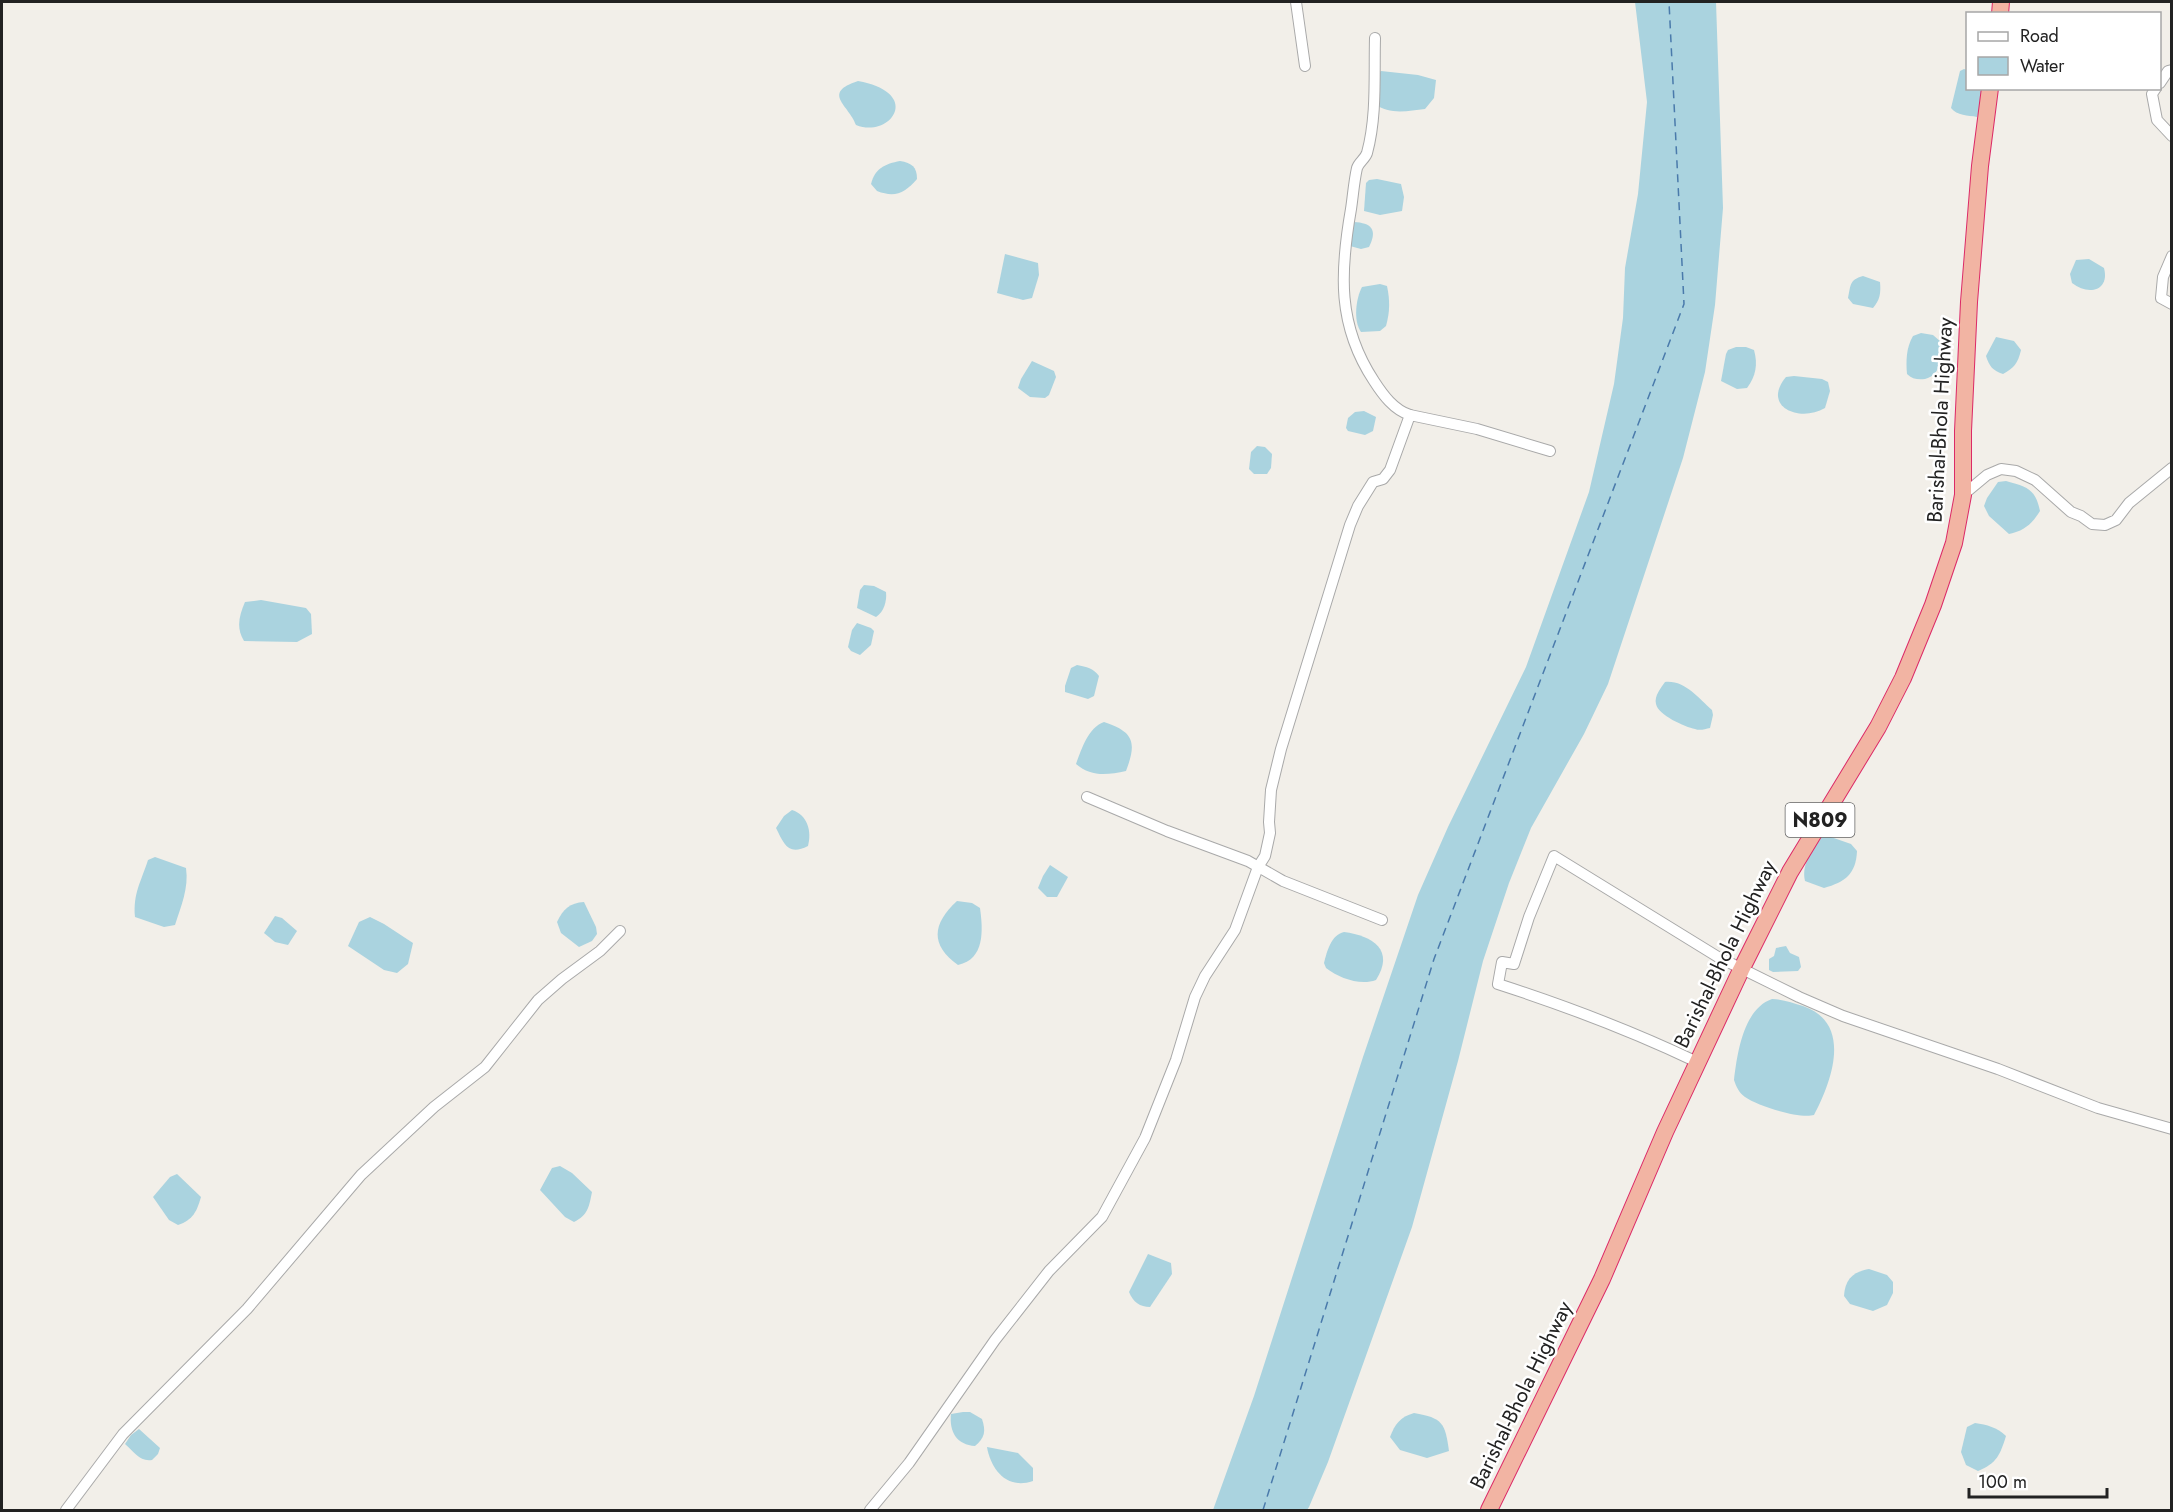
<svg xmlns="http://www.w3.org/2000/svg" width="2173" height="1512" font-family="Jost,sans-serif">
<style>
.water{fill:#aad3df}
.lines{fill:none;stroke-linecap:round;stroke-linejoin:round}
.ferry{stroke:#4a7aab;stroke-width:1.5;stroke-dasharray:8 6;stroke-linecap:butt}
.minor-casing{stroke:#a9a9a9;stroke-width:12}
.trunk-casing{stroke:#dc2a67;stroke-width:18}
.minor{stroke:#fff;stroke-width:10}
.trunk{stroke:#f2b4a3;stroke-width:16}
.labels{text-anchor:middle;stroke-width:5;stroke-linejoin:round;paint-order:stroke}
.shield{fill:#fff;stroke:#646464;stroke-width:1.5}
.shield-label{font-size:20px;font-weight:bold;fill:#222}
.street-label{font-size:21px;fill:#222;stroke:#fff}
</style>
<rect width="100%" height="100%" fill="#f2efe9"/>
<!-- water -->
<g class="water">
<polygon points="1635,2 1716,2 1723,208 1715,305 1705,372 1683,458 1608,684 1584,734 1531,828 1509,883 1483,961 1458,1061 1412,1227 1328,1462 1309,1507 1307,1510 1213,1510 1254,1396 1363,1057 1418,895 1448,827 1526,667 1589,492 1614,384 1623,318 1625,268 1638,194 1647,102"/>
<path d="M1964 69 1967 70 1968 88 1987 89 1977 117C1968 115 1957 116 1951 108L1960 71Z"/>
<path d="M1381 71 1418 75 1436 80 1434 98 1425 109C1408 111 1389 115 1375 104V77Z"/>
<path d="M858 81C924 93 890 139 856 125 849 105 821 93 858 81Z"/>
<path d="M900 161C912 163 917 167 917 179 905 193 895 198 877 191L871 184C875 168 885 164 900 161Z"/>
<polygon points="1377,179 1401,184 1404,197 1402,211 1380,215 1364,211 1366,183 1369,180"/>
<path d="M1354 222C1371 223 1378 229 1369 247L1361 249 1350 246Z"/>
<polygon points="1005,254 1038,263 1039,275 1032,298 1023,300 997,293"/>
<path d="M2089 259 2104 268C2110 291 2088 296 2072 283L2070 274 2076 260Z"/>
<path d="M1863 276 1880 282C1881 293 1880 300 1873 308L1853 304 1848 298C1851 285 1849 280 1863 276Z"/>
<path d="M1380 284 1387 286C1390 300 1390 312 1386 326L1380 331 1361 332C1353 321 1356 298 1362 287Z"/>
<path d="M1921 333 1933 335 1941 342C1941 356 1942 375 1925 379 1918 380 1912 379 1907 374 1906 361 1906 348 1913 336Z"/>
<path d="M1996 337 2014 341 2021 350C2018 363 2014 368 2003 374 1993 371 1989 366 1986 356Z"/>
<path d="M1736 347H1746L1754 350C1758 364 1756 376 1747 388L1737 389 1721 381 1726 354 1728 350Z"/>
<polygon points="1032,361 1054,371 1056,377 1049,395 1045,398 1030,397 1018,388 1021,379"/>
<path d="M1794 376 1822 379 1828 382 1830 391 1825 408C1800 423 1761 407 1786 377Z"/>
<polygon points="1364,411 1376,417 1373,431 1365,435 1348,431 1346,428 1348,418 1355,412"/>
<polygon points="1257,446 1265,447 1272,454 1271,468 1267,474 1254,474 1249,469 1251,452"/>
<path d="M2006 481C2027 487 2035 488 2040 511 2032 524 2024 531 2009 534L1989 516 1984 506 1987 498 1998 482Z"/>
<path d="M864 585 874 586 886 592C887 601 884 612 876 617L857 608 860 590Z"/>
<path d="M261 600 306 608 311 614 312 634 297 642 244 641C236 628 239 616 245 602Z"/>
<polygon points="857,623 871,628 874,631 871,645 860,655 851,651 848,647 852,630"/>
<path d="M1077 665C1087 667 1093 668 1099 676L1094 696 1088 699 1065 692V686L1071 668Z"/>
<path d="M1665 682C1685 680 1698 698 1712 710L1713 715 1710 728C1705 729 1700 731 1695 729 1685 727 1658 715 1656 704 1654 696 1661 688 1665 682Z"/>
<path d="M1104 722C1134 732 1137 742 1126 771 1107 775 1091 777 1076 764 1082 748 1088 728 1104 722Z"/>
<path d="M792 810C808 815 812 832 808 846 788 856 784 844 776 828L784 816Z"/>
<path d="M1828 836 1851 844 1857 851C1856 874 1845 882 1824 888L1805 881C1801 865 1812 849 1822 837Z"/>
<path d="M155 857 186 868C189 888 181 906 175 925L164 927 135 917C133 893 141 882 148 860Z"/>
<polygon points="1050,865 1068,877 1057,897 1047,897 1038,888 1043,876"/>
<path d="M957 901 972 903 980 908C983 930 985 959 958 965 930 945 932 924 957 901Z"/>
<path d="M584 902 596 927 597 934 592 941 579 947 561 933 557 922C563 909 570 903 584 902Z"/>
<polygon points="275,916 282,918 297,931 288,945 275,942 264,933"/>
<polygon points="370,917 384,924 413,943 408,964 397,973 384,970 348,946 359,922"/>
<path d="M1344 932C1373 936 1395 950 1376 980 1360 986 1339 978 1326 968L1324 963C1327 951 1331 935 1344 932Z"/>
<polygon points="1786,946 1790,953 1799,957 1801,967 1798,971 1773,972 1769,970 1769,959 1774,956 1776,948"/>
<path d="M1772 999C1783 999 1793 1003 1803 1006 1853 1023 1832 1081 1814 1115 1799 1119 1758 1106 1745 1097 1739 1093 1736 1086 1734 1080 1737 1055 1743 1009 1772 999Z"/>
<path d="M560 1166 572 1173 592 1192C589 1207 588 1215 574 1222L565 1217 540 1190 552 1168Z"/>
<path d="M177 1174 201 1197C197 1211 193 1220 178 1225L169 1220 153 1197 170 1177Z"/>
<path d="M1148 1254 1171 1263 1172 1274 1150 1307C1140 1307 1133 1302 1129 1292Z"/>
<path d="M1869 1269 1887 1275 1893 1282V1293L1887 1305 1873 1311 1850 1304 1844 1296C1845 1279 1853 1272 1869 1269Z"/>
<path d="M963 1412H970L982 1419C986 1431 985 1438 975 1446 957 1445 949 1432 951 1414Z"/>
<path d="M1414 1413C1443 1418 1445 1423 1449 1451L1427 1458 1400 1450 1390 1437C1395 1424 1400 1417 1414 1413Z"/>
<path d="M1975 1423C1987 1425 1997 1427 2006 1436 2000 1455 1997 1463 1978 1471L1966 1465 1961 1452 1967 1427Z"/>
<path d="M139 1429 160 1448 158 1454 152 1460C140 1462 134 1452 125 1444L131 1435Z"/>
<path d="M987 1447 1018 1453 1033 1468V1481C1007 1490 991 1470 987 1447Z"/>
</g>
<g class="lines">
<!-- ferry -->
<polyline class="ferry" points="1263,1510 1434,959 1684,304 1669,2"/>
<!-- minor casing -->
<g class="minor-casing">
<g id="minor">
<polyline points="1296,2 1305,66"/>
<path d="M1375 38C1374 76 1377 116 1367 153 1365 159 1359 162 1357 168 1354 181 1353 196 1351 209 1340 272 1337 325 1374 381 1383 395 1394 410 1410 415"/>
<polyline points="2160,83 2168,71 2172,70"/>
<polyline points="2156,88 2152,94 2157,120 2172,136"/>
<polyline points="2172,256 2163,277 2161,298 2172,304"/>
<polyline points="1963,495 1987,475 2001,469 2016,471 2035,480 2071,512 2081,516 2092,524 2105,525 2116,520 2129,503 2172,468"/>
<polyline points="1087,797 1167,831 1248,861 1283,881 1382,920"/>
<path d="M1697 1062C1632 1031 1566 1006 1498 984L1502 962 1514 964 1529 917 1554 856 1718 957 1799 997 1843 1016 1998 1069 2098 1108 2172 1129"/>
<polyline points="66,1510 123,1434 247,1309 361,1175 434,1107 485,1067 538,1000 562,979 600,951 620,931"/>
<polyline points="870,1510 909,1463 995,1340 1049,1271 1102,1217 1145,1138 1176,1060 1195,997 1205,976 1235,930 1258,867 1265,856 1270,833 1269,822 1271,790 1281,749 1350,525 1358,506 1373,482 1383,479 1390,470 1410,415 1477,429 1550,451"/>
</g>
</g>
<!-- trunk casing -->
<g class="trunk-casing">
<g id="trunk">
<polyline points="2000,14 2001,2"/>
<polyline points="1489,1510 1602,1279 1665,1132 1741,970 1790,872 1878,727 1903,678 1933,605 1954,543 1963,495 1963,431 1969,302 1980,166 1990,88"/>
</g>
</g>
<!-- minor -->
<use href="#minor" class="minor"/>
<!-- trunk -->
<use href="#trunk" class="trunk"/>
</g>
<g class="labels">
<!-- shield labels -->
<rect class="shield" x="1785.5" y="803" width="69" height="34" rx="4.5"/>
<g class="shield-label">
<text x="1820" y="827">N809</text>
</g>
<!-- street labels -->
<g class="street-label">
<text transform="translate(1940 420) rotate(-87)" y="7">Barishal-Bhola Highway</text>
<text transform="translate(1725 954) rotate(-64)" y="7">Barishal-Bhola Highway</text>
<text transform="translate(1521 1395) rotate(-64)" y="7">Barishal-Bhola Highway</text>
</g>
</g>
<!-- border -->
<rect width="2173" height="1512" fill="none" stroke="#222222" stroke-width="6"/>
<!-- legend -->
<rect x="1966" y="12" width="195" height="78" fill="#ffffff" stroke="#a7a7a7" stroke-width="1.5"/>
<rect x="1978" y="32" width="30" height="9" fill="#ffffff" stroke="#a7a7a7" stroke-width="1.5"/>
<text x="2020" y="42" font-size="18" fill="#222222">Road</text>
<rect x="1978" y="57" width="30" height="18" fill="#aad3df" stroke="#a7a7a7" stroke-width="1.5"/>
<text x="2020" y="72" font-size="18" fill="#222222">Water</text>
<!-- scale -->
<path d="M1969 1488v9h138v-9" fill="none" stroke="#222222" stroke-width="3"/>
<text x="1978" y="1488" font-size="18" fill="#222222" stroke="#ffffff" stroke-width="4.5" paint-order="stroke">100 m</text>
</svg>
